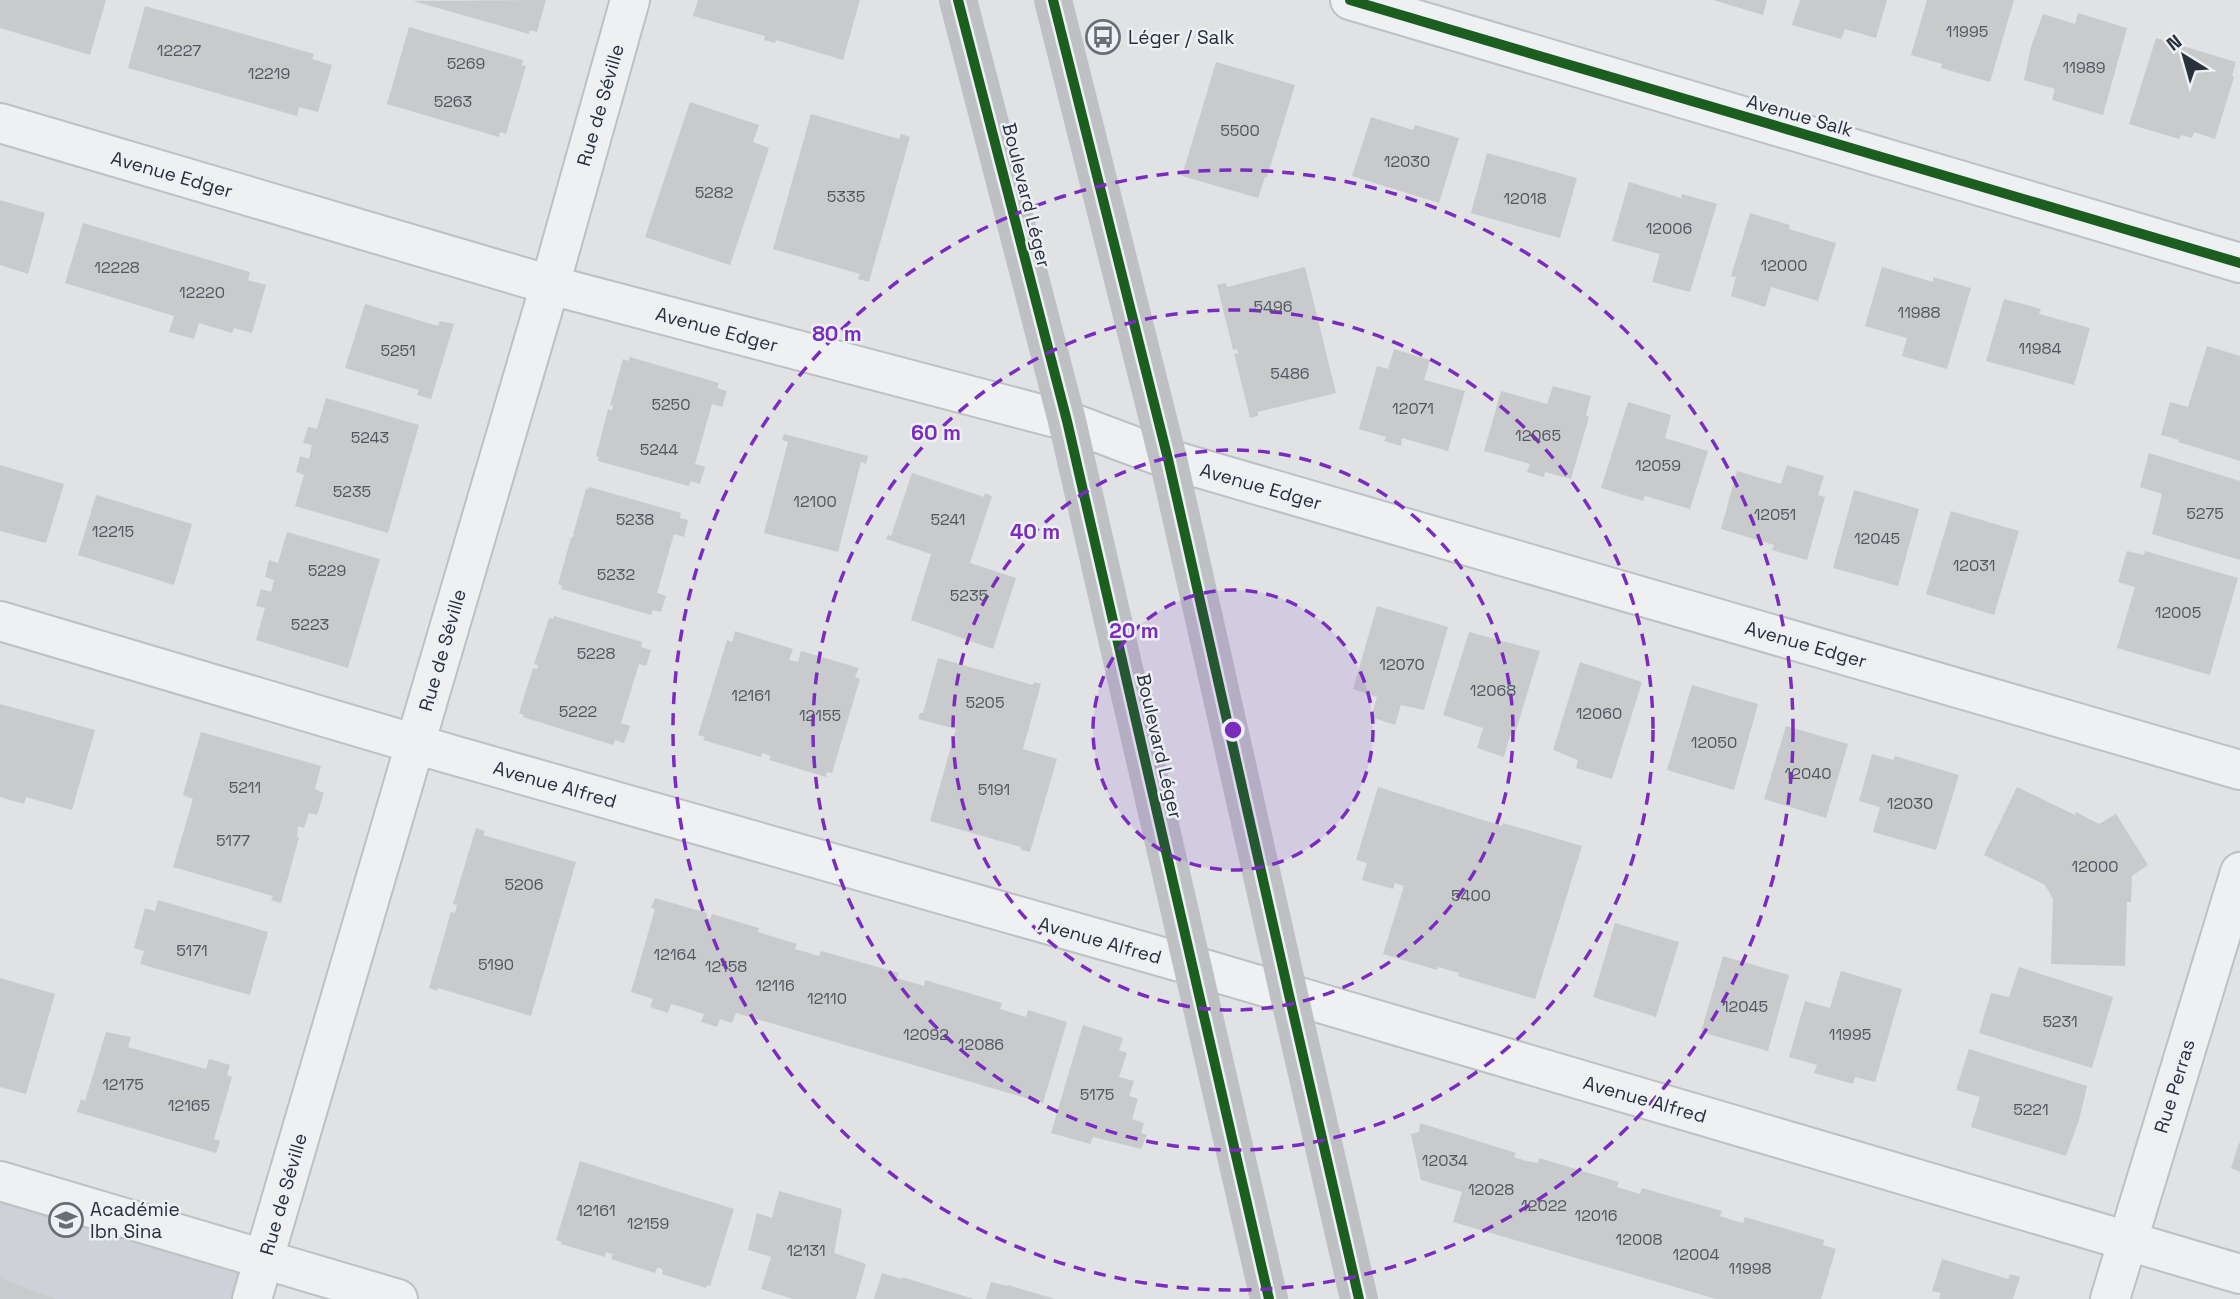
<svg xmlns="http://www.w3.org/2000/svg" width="2240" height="1299" font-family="'Space Grotesk',sans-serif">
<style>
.built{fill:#ced1d7}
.building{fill:#c8cacc}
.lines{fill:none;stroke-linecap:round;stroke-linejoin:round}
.street-casing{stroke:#bec0c2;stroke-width:42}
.street{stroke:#eff0f1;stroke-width:38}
.secondary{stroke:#bec0c4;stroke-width:38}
.cycleway-casing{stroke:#edf0f4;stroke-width:15}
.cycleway{stroke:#1b5e20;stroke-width:10}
.ring{fill:none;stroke:#7b2cbf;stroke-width:3.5;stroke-dasharray:12 9}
.labels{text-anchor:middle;stroke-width:5;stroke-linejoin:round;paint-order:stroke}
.number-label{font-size:16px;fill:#515760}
.poi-label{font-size:19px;fill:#28303b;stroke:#edf0f4;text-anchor:start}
.street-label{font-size:19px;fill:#28303b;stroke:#edf0f4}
.centre{fill:#7b2cbf;stroke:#edf0f4;stroke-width:3.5}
.ring-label{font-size:21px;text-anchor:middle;font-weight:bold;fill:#7b2cbf;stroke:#edf0f4;stroke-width:5;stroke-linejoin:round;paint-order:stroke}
</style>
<rect width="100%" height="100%" fill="#e0e2e4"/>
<!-- built -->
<polygon class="built" points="0,1181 264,1260 252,1299 0,1299"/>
<!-- building -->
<g class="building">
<polygon points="0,0 106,0 90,55 0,28"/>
<polygon points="546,0 537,32 530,30 529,34 413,1"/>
<polygon points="698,0 860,0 843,60 776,40 775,43 768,41 764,40 765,36 693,16"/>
<polygon points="1713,0 1767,0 1763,15"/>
<polygon points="1800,0 1887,0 1876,38 1845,29 1841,39 1792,25"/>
<polygon points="1927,0 2014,0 1990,82 1941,68 1942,64 1911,55"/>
<polygon points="145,6 314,54 312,59 332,65 318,112 299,107 297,116 128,68"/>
<polygon points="2078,13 2127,28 2103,115 2052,100 2055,89 2024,80 2031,47 2043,14 2075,24"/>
<polygon points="409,27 523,60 522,65 526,66 506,134 500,132 499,137 387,104"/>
<polygon points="2156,38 2236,62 2232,76 2234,77 2215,139 2194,132 2192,138 2181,135 2179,139 2129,124"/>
<polygon points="1216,62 1295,85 1267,177 1265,177 1258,198 1182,176"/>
<polygon points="690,102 759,125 753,142 769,148 730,265 645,237"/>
<polygon points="811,114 899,139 901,134 910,137 869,282 858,279 860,274 773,249"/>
<polygon points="1371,117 1413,130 1415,125 1459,138 1439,203 1352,176"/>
<polygon points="1487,153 1577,178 1560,238 1471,213"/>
<polygon points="1629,182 1681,198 1682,194 1717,204 1690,292 1652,282 1660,254 1612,241"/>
<polygon points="0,200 45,213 28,274 0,265"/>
<polygon points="1750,213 1790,225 1789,229 1836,243 1818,301 1771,287 1765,307 1731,296 1736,277 1731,276"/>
<polygon points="83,223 250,272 248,280 266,285 252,333 234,328 232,333 199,323 194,339 169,332 174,316 65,283"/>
<polygon points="1305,267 1336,393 1258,412 1258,416 1250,418 1234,354 1238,353 1237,349 1233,350 1217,285 1226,283 1227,287"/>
<polygon points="1882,267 1933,282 1933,277 1971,288 1947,369 1902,356 1907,338 1865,326"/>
<polygon points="2004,299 2041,309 2039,314 2090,328 2074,385 1986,361"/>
<polygon points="365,304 438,326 440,321 454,324 431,399 417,395 419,390 345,368"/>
<polygon points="2207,346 2240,356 2240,461 2178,442 2179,440 2161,435 2170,402 2188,407"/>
<polygon points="1394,349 1430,360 1424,380 1465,391 1448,451 1402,438 1401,446 1384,441 1386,437 1359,429 1377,366 1388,369"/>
<polygon points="630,357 719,383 717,388 727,391 722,407 712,404 695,464 705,467 700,484 690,481 689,486 598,461 599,457 596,456 608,409 612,410 613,406 610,405 623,359 628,361"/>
<polygon points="1553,386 1591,396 1586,415 1589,417 1571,479 1545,472 1544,477 1527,472 1530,464 1484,451 1501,391 1547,404"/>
<polygon points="326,398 419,425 388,533 295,506 304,475 296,472 300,456 309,459 312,445 303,443 308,427 317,429"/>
<polygon points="1628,402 1671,415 1665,438 1708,451 1690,509 1645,496 1643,501 1601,488"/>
<polygon points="784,434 868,456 866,464 861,462 838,552 764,533 788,442 782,440"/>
<polygon points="2149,453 2240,481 2240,560 2152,534 2162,494 2140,487"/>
<polygon points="0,465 64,484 46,543 0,531"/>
<polygon points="1787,465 1824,476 1818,495 1825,497 1807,560 1772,550 1774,545 1721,529 1737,471 1781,484"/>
<polygon points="912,473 984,497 985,493 992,496 970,563 1016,578 993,649 911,620 931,554 886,539 888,535 891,536"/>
<polygon points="589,487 681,513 680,518 688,520 684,537 674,534 657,593 666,596 661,612 653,610 651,615 561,589 562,586 558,584 571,538 575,535 573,535 586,489 588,489"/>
<polygon points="1854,490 1919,509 1898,586 1833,568"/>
<polygon points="96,495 192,524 174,585 78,555"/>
<polygon points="1951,511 2019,531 1994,615 1926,594"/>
<polygon points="287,532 380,559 348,668 256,640 265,608 256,606 261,589 271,592 274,580 265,577 269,560 278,563"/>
<polygon points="2127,551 2144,555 2145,551 2238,578 2210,675 2117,648 2135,587 2118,582"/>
<polygon points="1377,606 1448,627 1424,710 1401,705 1395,725 1371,717 1377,697 1353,689"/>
<polygon points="554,616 642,642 641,647 651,650 646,666 639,664 621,723 630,726 624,743 615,740 613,745 523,717 524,715 519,713 533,668 537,669 538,667 538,665 534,664 549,618 553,619"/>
<polygon points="735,631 793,649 789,660 798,662 801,651 859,668 855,677 860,679 832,773 827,772 826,777 769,760 771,756 762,753 761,757 703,740 705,737 698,735 727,640 732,642"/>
<polygon points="1469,632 1540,651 1514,737 1510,736 1504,757 1477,748 1483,728 1443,715"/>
<polygon points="938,658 1033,685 1034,682 1041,684 1023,749 1057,759 1030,852 1021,850 1021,847 930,821 956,729 918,719 920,713 923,713"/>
<polygon points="1580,662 1642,682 1612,779 1576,768 1578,760 1553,750"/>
<polygon points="1692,685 1758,704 1734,790 1667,770"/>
<polygon points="0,704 95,730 72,810 26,797 24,804 0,797"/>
<polygon points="1786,726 1848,744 1826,818 1764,799"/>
<polygon points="201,732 321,766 315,789 324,793 317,815 309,813 304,828 298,826 297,837 299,837 281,903 271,900 273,896 173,867 193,799 183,795"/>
<polygon points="1872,754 1893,760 1895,756 1959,775 1936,850 1873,832 1880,807 1859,801"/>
<polygon points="1378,787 1502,826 1503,823 1582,846 1535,999 1458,976 1459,973 1438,967 1437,970 1383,954 1404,886 1395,883 1393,889 1362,880 1367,863 1356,860"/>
<polygon points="2017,787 2075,815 2076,812 2099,824 2116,814 2148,865 2132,876 2131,902 2127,902 2125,966 2051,964 2053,899 2045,885 1984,855"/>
<polygon points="476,828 485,831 483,835 576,862 531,1016 438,988 437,991 429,988 451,912 455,913 457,905 453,904"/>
<polygon points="655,898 707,913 707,918 710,919 712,914 759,928 758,932 797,944 795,949 809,953 819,956 821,951 899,973 897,978 924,986 925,980 1002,1003 1000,1009 1026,1017 1028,1010 1067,1022 1043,1103 736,1013 732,1023 720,1019 717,1027 701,1022 704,1014 682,1007 671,1004 668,1013 650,1007 653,999 631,992 655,909 651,908"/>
<polygon points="158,900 268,932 250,995 140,964 144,951 134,948 145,908 155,911"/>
<polygon points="1615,923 1679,942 1656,1017 1593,997"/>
<polygon points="1723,956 1789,975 1768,1051 1701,1032"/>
<polygon points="2019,967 2113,997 2092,1068 1979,1033 1991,993 2009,997"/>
<polygon points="1841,971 1902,989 1875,1082 1855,1077 1853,1084 1814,1073 1817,1065 1789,1057 1805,1001 1830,1008"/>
<polygon points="0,978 55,994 26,1094 0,1087"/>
<polygon points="1083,1025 1123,1038 1119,1050 1127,1053 1119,1077 1134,1081 1129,1096 1138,1099 1132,1119 1144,1123 1141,1133 1147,1135 1141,1149 1093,1137 1090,1144 1051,1133"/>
<polygon points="106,1032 131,1037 128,1047 206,1069 209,1059 230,1065 227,1075 232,1077 214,1139 220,1141 216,1153 77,1112 81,1099 85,1101"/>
<polygon points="1969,1049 2087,1086 2079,1120 2066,1156 1971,1127 1980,1097 1956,1090"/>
<polygon points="1420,1123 1516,1153 1514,1157 1526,1161 1538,1163 1539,1158 1619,1182 1617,1187 1640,1194 1642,1188 1722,1211 1720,1216 1732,1220 1743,1223 1745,1217 1824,1240 1823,1245 1836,1249 1821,1299 1716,1299 1453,1222 1462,1192 1421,1180 1411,1134 1419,1132"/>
<polygon points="2239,1143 2240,1143 2240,1172 2231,1168"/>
<polygon points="580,1161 734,1209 710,1286 707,1285 706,1288 662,1274 663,1270 660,1268 657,1268 655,1273 611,1259 613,1254 606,1252 605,1257 561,1244 562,1242 556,1240"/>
<polygon points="779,1191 842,1209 834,1253 866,1264 856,1299 793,1299 761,1289 771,1257 748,1250 757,1213 772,1218"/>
<polygon points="1942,1259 2008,1279 2010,1274 2020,1277 2013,1299 1939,1299 1941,1293 1932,1291"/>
<polygon points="882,1273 901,1279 902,1277 974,1299 874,1299"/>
<polygon points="0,1278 55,1299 0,1299"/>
<polygon points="991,1282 1007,1286 1008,1285 1055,1299 986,1299"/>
</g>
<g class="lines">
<!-- street casing -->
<g class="street-casing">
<g id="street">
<polyline points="1350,0 2240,263"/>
<polyline points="0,123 550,285 1067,421 1168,459 2240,770"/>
<polyline points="0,621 446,753 1194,966 2240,1274"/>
<polyline points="0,1181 398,1299"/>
<polyline points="252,1299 550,285 630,0"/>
<polyline points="2110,1299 2240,872"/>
</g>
</g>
<!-- street -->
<use href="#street" class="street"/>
<!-- secondary -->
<g class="secondary">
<polyline points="958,0 1067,421 1269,1299"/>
<polyline points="1053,0 1168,459 1289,995 1359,1299"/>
</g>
<!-- cycleway casing -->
<g class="cycleway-casing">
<g id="cycleway">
<polyline points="958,0 1067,421 1269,1299"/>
<polyline points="1053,0 1168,459 1289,995 1359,1299"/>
<polyline points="1350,0 2240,263"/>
</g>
</g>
<!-- cycleway -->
<use href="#cycleway" class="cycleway"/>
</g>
<!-- distance rings -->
<circle cx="1233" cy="730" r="140" fill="#7b2cbf" fill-opacity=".12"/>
<g class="ring">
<circle cx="1233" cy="730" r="140"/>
<circle cx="1233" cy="730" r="280"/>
<circle cx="1233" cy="730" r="420"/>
<circle cx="1233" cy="730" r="560"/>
</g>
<!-- icons -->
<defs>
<g id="bus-ring" transform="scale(1.75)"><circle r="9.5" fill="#edf0f4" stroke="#686e76" stroke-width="1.5"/><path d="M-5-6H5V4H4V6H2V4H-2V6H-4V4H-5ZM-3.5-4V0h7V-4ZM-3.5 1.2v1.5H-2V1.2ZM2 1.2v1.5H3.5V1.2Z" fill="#686e76"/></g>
<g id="school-ring" transform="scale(1.75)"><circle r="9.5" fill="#edf0f4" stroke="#686e76" stroke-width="1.5"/><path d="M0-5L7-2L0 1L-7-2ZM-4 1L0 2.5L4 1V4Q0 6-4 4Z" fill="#686e76"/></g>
</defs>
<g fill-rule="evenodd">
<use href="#bus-ring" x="1103" y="37"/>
<use href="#school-ring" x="66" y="1220"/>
</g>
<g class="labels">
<!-- number labels -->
<g class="number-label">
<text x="1967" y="37">11995</text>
<text x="179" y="56">12227</text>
<text x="466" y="69">5269</text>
<text x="2084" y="73">11989</text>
<text x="269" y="79">12219</text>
<text x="453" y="107">5263</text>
<text x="1240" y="136">5500</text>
<text x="1407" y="167">12030</text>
<text x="714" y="198">5282</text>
<text x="846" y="202">5335</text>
<text x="1525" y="204">12018</text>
<text x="1669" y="234">12006</text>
<text x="1784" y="271">12000</text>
<text x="117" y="273">12228</text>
<text x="202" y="298">12220</text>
<text x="1273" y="312">5496</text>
<text x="1919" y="318">11988</text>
<text x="2040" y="354">11984</text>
<text x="398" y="356">5251</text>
<text x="1290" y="379">5486</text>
<text x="671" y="410">5250</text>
<text x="1413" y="414">12071</text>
<text x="1538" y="441">12065</text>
<text x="370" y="443">5243</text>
<text x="659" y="455">5244</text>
<text x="1658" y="471">12059</text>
<text x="352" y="497">5235</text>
<text x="815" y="507">12100</text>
<text x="2205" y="519">5275</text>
<text x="1775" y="520">12051</text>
<text x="635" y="525">5238</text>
<text x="948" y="525">5241</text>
<text x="113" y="537">12215</text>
<text x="1877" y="544">12045</text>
<text x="1974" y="571">12031</text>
<text x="327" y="576">5229</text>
<text x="616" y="580">5232</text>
<text x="969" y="601">5235</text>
<text x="2178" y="618">12005</text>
<text x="310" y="630">5223</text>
<text x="596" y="659">5228</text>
<text x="1402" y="670">12070</text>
<text x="1493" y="696">12068</text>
<text x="751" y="701">12161</text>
<text x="985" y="708">5205</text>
<text x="578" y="717">5222</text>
<text x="1599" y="719">12060</text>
<text x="820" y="721">12155</text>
<text x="1714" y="748">12050</text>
<text x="1808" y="779">12040</text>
<text x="245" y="793">5211</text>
<text x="994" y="795">5191</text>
<text x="1910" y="809">12030</text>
<text x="233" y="846">5177</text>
<text x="2095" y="872">12000</text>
<text x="524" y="890">5206</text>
<text x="1471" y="901">5400</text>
<text x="192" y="956">5171</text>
<text x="675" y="960">12164</text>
<text x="496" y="970">5190</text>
<text x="726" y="972">12158</text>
<text x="775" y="991">12116</text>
<text x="827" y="1004">12110</text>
<text x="1745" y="1012">12045</text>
<text x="2060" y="1027">5231</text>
<text x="926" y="1040">12092</text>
<text x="1850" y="1040">11995</text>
<text x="981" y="1050">12086</text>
<text x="123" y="1090">12175</text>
<text x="1097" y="1100">5175</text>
<text x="189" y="1111">12165</text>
<text x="2031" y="1115">5221</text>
<text x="1445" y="1166">12034</text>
<text x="1491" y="1195">12028</text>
<text x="1544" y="1211">12022</text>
<text x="596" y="1216">12161</text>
<text x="1596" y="1221">12016</text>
<text x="648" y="1229">12159</text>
<text x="1639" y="1245">12008</text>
<text x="806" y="1256">12131</text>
<text x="1696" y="1260">12004</text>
<text x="1750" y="1274">11998</text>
</g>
<!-- poi labels -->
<g class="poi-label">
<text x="1128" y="44">Léger / Salk</text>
<text x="90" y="1216">Académie<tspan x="90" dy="22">Ibn Sina</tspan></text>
</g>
<!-- street labels -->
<g class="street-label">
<text transform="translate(600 105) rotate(-74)" y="7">Rue de Séville</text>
<text transform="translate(1800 115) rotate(16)" y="7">Avenue Salk</text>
<text transform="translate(172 174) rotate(16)" y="7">Avenue Edger</text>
<text transform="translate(1027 195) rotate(76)" y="7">Boulevard Léger</text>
<text transform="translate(717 329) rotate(15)" y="7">Avenue Edger</text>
<text transform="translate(1261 486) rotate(16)" y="7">Avenue Edger</text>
<text transform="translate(1806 644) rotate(16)" y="7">Avenue Edger</text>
<text transform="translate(442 650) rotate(-74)" y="7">Rue de Séville</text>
<text transform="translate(1160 746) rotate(77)" y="7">Boulevard Léger</text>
<text transform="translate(555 784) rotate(16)" y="7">Avenue Alfred</text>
<text transform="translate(1100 940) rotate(16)" y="7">Avenue Alfred</text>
<text transform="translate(2174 1086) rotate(-73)" y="7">Rue Perras</text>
<text transform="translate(1645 1099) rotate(16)" y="7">Avenue Alfred</text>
<text transform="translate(283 1194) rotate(-74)" y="7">Rue de Séville</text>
</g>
</g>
<circle cx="1233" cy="730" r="10" class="centre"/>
<g class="ring-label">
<text x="837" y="341">80 m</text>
<text x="936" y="440">60 m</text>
<text x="1035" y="539">40 m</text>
<text x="1134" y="638">20 m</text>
</g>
<!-- north arrow -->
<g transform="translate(2184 56) rotate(323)" stroke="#edf0f4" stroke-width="5" paint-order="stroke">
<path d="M0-5L12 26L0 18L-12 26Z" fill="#28303b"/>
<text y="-10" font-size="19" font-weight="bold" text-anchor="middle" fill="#28303b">N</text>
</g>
</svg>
